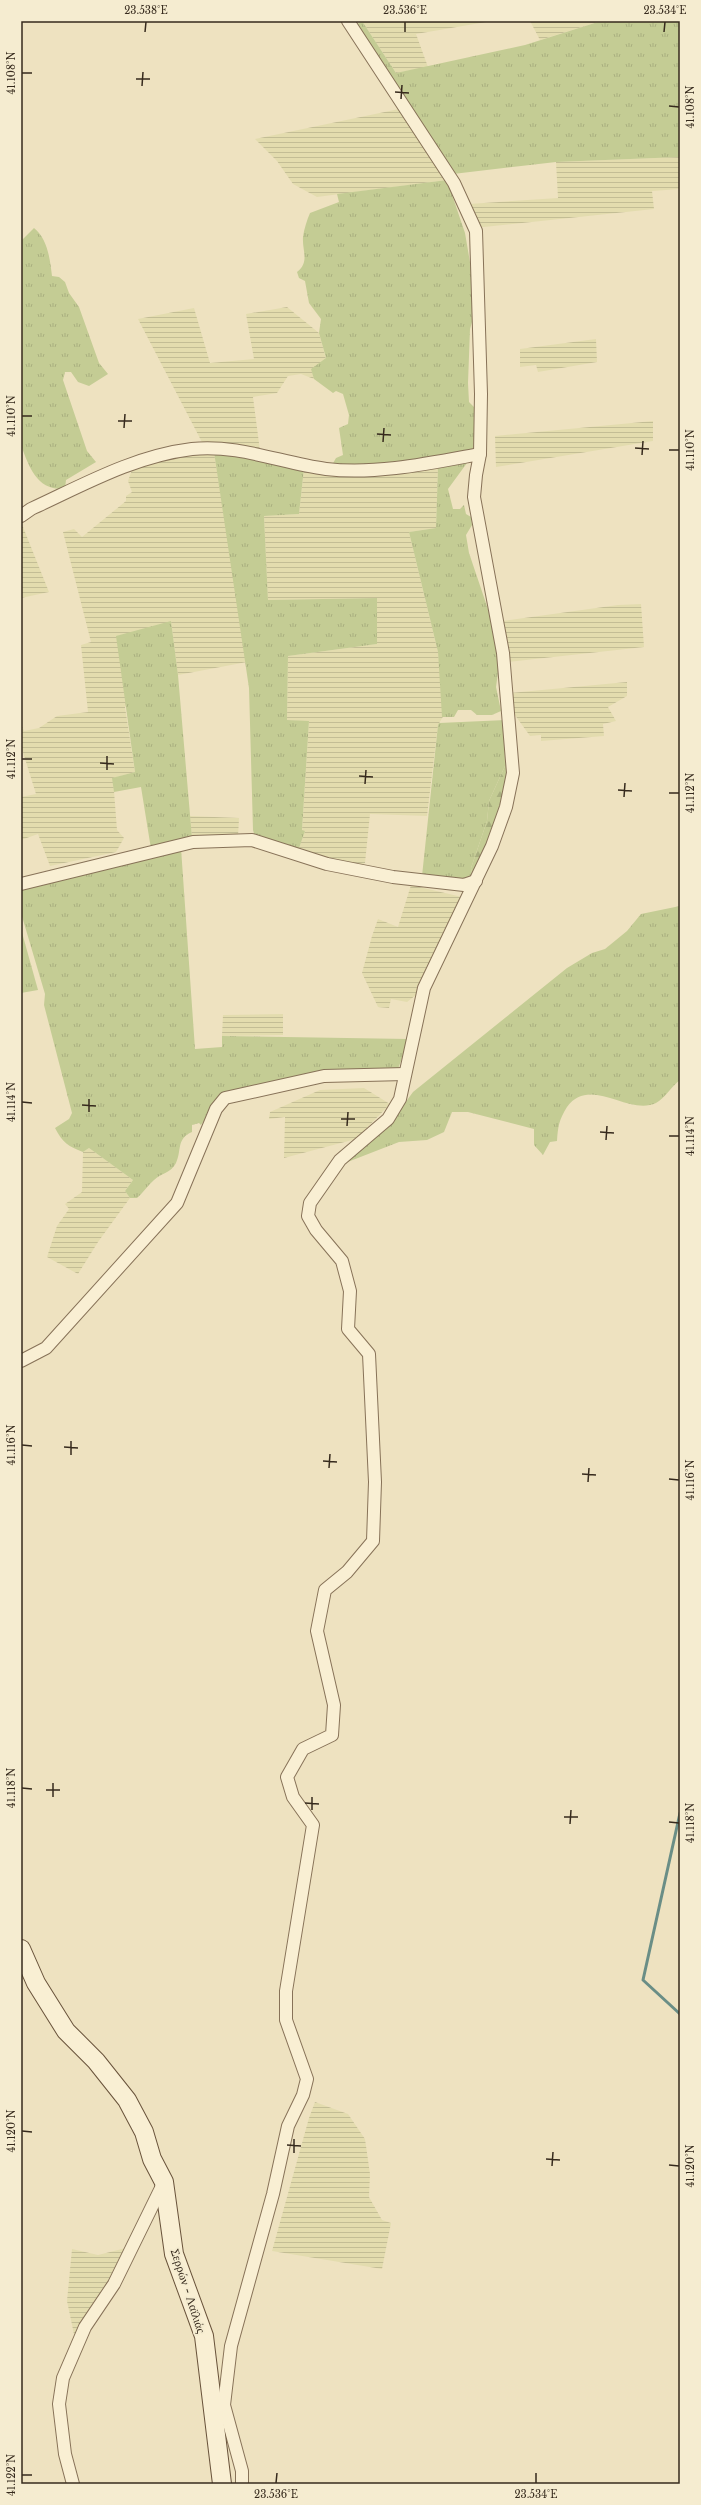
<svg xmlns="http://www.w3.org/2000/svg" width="701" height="2505" font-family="'Libre Baskerville',serif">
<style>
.farmland{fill:url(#farmland-rules)}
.grass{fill:url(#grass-tufts)}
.forest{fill:url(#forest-firs)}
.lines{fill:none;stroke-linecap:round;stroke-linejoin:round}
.stream{stroke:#6a8e86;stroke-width:3}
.minor-casing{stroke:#877258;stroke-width:14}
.secondary-casing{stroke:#69533b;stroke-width:20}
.minor{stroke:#f9efd3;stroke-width:12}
.secondary{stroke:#f9efd3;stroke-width:18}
.ticks{fill:none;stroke:#362a1d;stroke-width:1.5}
.labels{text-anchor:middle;stroke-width:4;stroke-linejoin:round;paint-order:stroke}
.street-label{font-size:12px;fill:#362a1d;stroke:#f5ecd0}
.neatline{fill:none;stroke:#362a1d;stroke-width:1.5}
.ticks-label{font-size:10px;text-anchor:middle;fill:#362a1d}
</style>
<defs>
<pattern id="farmland-rules" width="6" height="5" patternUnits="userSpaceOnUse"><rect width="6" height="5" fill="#e3dcae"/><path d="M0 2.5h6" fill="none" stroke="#c3bd95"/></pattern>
<pattern id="grass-tufts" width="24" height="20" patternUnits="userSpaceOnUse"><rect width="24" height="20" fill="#c4cc94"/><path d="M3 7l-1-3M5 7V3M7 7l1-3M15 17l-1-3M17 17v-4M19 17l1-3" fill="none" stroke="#a9af7f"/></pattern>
<pattern id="forest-firs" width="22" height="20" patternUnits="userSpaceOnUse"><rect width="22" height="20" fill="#c4cc94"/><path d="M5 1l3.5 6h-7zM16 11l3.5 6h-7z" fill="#a9af7f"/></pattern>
</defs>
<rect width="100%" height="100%" fill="#eee2c0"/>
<!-- farmland -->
<g class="farmland">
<polygon points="362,21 492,21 416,34 428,67 396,73"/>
<polygon points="530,21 601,21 540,40"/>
<polygon points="399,109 447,180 317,197 293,184 277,161 255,139"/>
<polygon points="680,157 680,189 652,191 654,209 484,227 480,227 469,204 558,198 556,162"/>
<polygon points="287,307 319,333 326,359 312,369 314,379 301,374 288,376 277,393 253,397 260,451 205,448 138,319 194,308 210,363 254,359 246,314"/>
<polygon points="596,339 597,362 538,372 536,365 520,367 520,349"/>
<polygon points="653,421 653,441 496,467 495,436"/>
<polygon points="214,452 247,662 178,675 171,621 125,707 135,772 113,778 117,830 124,838 116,852 50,866 38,834 21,840 21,797 36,794 21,746 21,724 24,731 39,728 57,716 88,712 81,645 91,642 63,532 74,529 82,537 126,501 126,496 132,492 128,481 134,464 162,456"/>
<polygon points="438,467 436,528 409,532 438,652 444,715 438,725 427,816 370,814 365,863 357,866 297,854 305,831 302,831 309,722 287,720 288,656 377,644 377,598 268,600 264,516 299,514 304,468"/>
<polygon points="21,522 49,592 21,598"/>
<polygon points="641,604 644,647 507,662 502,621 618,605"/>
<polygon points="627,682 627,696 608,707 616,721 603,724 604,736 541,741 541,735 530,736 512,711 510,693"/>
<polygon points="190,816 239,818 238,837 192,838"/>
<polygon points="411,885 462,897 420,992 407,1002 391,999 389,1008 378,1007 362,973 372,936 378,919 398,927"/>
<polygon points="283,1014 283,1035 222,1036 223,1015"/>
<polygon points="364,1088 390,1104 356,1139 284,1158 285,1117 269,1119 270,1112 320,1090"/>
<polygon points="89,1148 133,1180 125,1191 130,1198 98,1242 78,1274 47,1257 57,1226 69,1209 65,1204 82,1192 83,1152"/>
<polygon points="315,2102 348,2114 365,2139 370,2174 369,2197 382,2220 391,2223 382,2269 272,2251 309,2118"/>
<polygon points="126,2248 103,2293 75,2339 67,2301 72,2249 98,2255"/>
</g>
<!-- grass -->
<g class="grass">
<polygon points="362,21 396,73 525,45 601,21 680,21 680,157 556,162 453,174 356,25"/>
<path d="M447 180 465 233 472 274 474 315 470 329 468 383 469 402 475 408 477 448 472 452 377 467 332 465 336 458 343 455 339 428 348 424 349 415 343 394 336 391 333 393 314 379 311 369 326 358 319 333 321 319 309 303 305 281 299 278 297 272C310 262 302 251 303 237 304 229 307 220 310 213L339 202 337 194Z"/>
<path d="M34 228C48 239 50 260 52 276L59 277 65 282 69 293 79 307 99 363 108 374 89 386 78 382 71 372H65L63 380 87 451 96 462 66 480 65 489C37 491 29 467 21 445V241Z"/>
<polygon points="214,452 304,468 299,514 264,516 268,600 377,598 377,644 288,656 287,720 309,721 302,830 305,831 297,854 255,837 253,830 249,688"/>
<polygon points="467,463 448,489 453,509 460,509 464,505 466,514 471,517 472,525 466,535 469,553 494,627 500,658 496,687 501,711 492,715 477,715 471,710 458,710 454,717 442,717 438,652 409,532 436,528 438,467"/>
<polygon points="171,621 178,675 192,838 151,849 141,787 114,792 112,778 135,772 116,636"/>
<polygon points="506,720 504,732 505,766 489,801 487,821 471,868 472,876 468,879 422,876 438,725 439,723"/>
<path d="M181 848 195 1049 222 1047V1036L409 1039 398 1069 218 1100 201 1125 199 1123 192 1125V1132C176 1139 182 1150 176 1163 171 1173 161 1173 154 1180 148 1185 143 1193 137 1198H130L125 1191 133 1180 89 1148 83 1152C69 1147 62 1142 55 1128L69 1119 72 1113 44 1005 45 994 21 913V887Z"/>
<path d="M680 906V1080C672 1086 664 1099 656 1103 628 1116 590 1075 567 1107 559 1120 558 1126 557 1141L550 1142 543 1155 534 1145V1129L468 1112H452L444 1132 427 1140 399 1142 345 1163 397 1114 413 1092 567 968 592 953 605 949 627 931 641 914Z"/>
<polygon points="21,929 38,990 21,993"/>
</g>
<!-- forest -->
<polygon class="forest" points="506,720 509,773 503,804 479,868 472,876 471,868 487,821 489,801 505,766 504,732"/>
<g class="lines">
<!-- stream -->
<polyline class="stream" points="680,1813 643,1980 680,2014"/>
<!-- minor casing -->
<g class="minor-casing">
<g id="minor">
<path d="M21 516 31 509C83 485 134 456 192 449 238 444 281 463 326 469 376 475 431 463 480 454"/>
<polyline points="21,884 193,842 252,840 327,864 393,877 464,885 476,881"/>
<polyline points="21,1361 46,1348 177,1203 216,1109 225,1098 324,1076 405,1074"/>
<polyline points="73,2484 65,2454 59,2404 63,2378 85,2327 114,2284 164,2182"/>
<polyline points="242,2484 242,2471 224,2405 226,2388 231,2346 273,2194 288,2126 303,2095 307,2079 286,2020 286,1991 313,1825 293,1797 287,1777 303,1749 332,1735 334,1705 317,1631 325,1590 347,1572 373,1541 375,1482 369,1354 348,1329 350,1291 342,1261 316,1230 308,1216 310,1203 340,1160 388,1119 400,1099 424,988 492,846 506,807 513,773 503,653 474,497 476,475 480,454 481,394 476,231 454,183 348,21"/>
</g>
</g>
<!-- secondary casing -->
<g class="secondary-casing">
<polyline id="secondary" points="21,1949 36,1983 66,2031 96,2061 127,2100 144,2132 152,2159 164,2182 174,2254 204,2336 222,2484"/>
</g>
<!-- minor -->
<use href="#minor" class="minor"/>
<!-- secondary -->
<use href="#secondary" class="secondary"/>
</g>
<!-- ticks -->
<path class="ticks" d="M145 32 146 22M405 32V22M664 32 665 22M22 73H32M136 79H150M142 86 143 72M395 92 409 93M401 99 402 85M669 106 679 107M22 416H32M118 421H132M124 428 125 414M377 434 391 435M383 442 384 428M635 448 649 449M669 450H679M642 455 643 441M22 759H32M100 763 114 764M107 770V756M359 776 373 777M365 784 366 770M618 790 632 791M669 793H679M624 797 625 783M22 1102 32 1103M82 1105 96 1106M89 1112V1099M341 1119H355M347 1126 348 1112M600 1132 614 1133M669 1136H679M606 1140 607 1126M22 1445 32 1446M64 1447 78 1448M71 1455V1441M323 1461 337 1462M329 1468 330 1454M582 1474 596 1475M669 1479 679 1480M588 1482 589 1468M22 1788 32 1789M46 1790H60M53 1797V1783M305 1803 319 1804M312 1810V1797M564 1817H578M669 1822 679 1823M570 1824 571 1810M22 2131 32 2132M287 2145 301 2146M294 2153V2139M546 2159 560 2160M669 2165 679 2166M552 2166 553 2152M22 2475H32M276 2483 277 2473M536 2483V2473"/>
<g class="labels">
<!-- street labels -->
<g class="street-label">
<text transform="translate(188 2291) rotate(72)" y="4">Σερρών - Λαϊλιάς</text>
</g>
</g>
<!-- border -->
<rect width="701" height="2505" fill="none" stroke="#f5ecd0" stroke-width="44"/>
<rect x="22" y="22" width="657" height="2461" class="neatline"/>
<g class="ticks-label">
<text x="146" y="14">23.538°E</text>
<text x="405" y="14">23.536°E</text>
<text x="665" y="14">23.534°E</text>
<text transform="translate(11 73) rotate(-90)" y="4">41.108°N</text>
<text transform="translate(690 107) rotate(-90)" y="4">41.108°N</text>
<text transform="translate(11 416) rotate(-90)" y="4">41.110°N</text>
<text transform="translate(690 450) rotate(-90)" y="4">41.110°N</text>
<text transform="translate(11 759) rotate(-90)" y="4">41.112°N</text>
<text transform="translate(690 793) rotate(-90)" y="4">41.112°N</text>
<text transform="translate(11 1102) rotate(-90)" y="4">41.114°N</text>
<text transform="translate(690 1136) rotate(-90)" y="4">41.114°N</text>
<text transform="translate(11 1445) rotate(-90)" y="4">41.116°N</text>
<text transform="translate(690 1480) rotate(-90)" y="4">41.116°N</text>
<text transform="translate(11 1788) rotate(-90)" y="4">41.118°N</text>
<text transform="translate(690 1823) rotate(-90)" y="4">41.118°N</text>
<text transform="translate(11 2131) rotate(-90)" y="4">41.120°N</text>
<text transform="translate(690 2166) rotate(-90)" y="4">41.120°N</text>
<text transform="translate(11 2475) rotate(-90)" y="4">41.122°N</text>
<text x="276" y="2498">23.536°E</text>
<text x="536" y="2498">23.534°E</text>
</g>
</svg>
